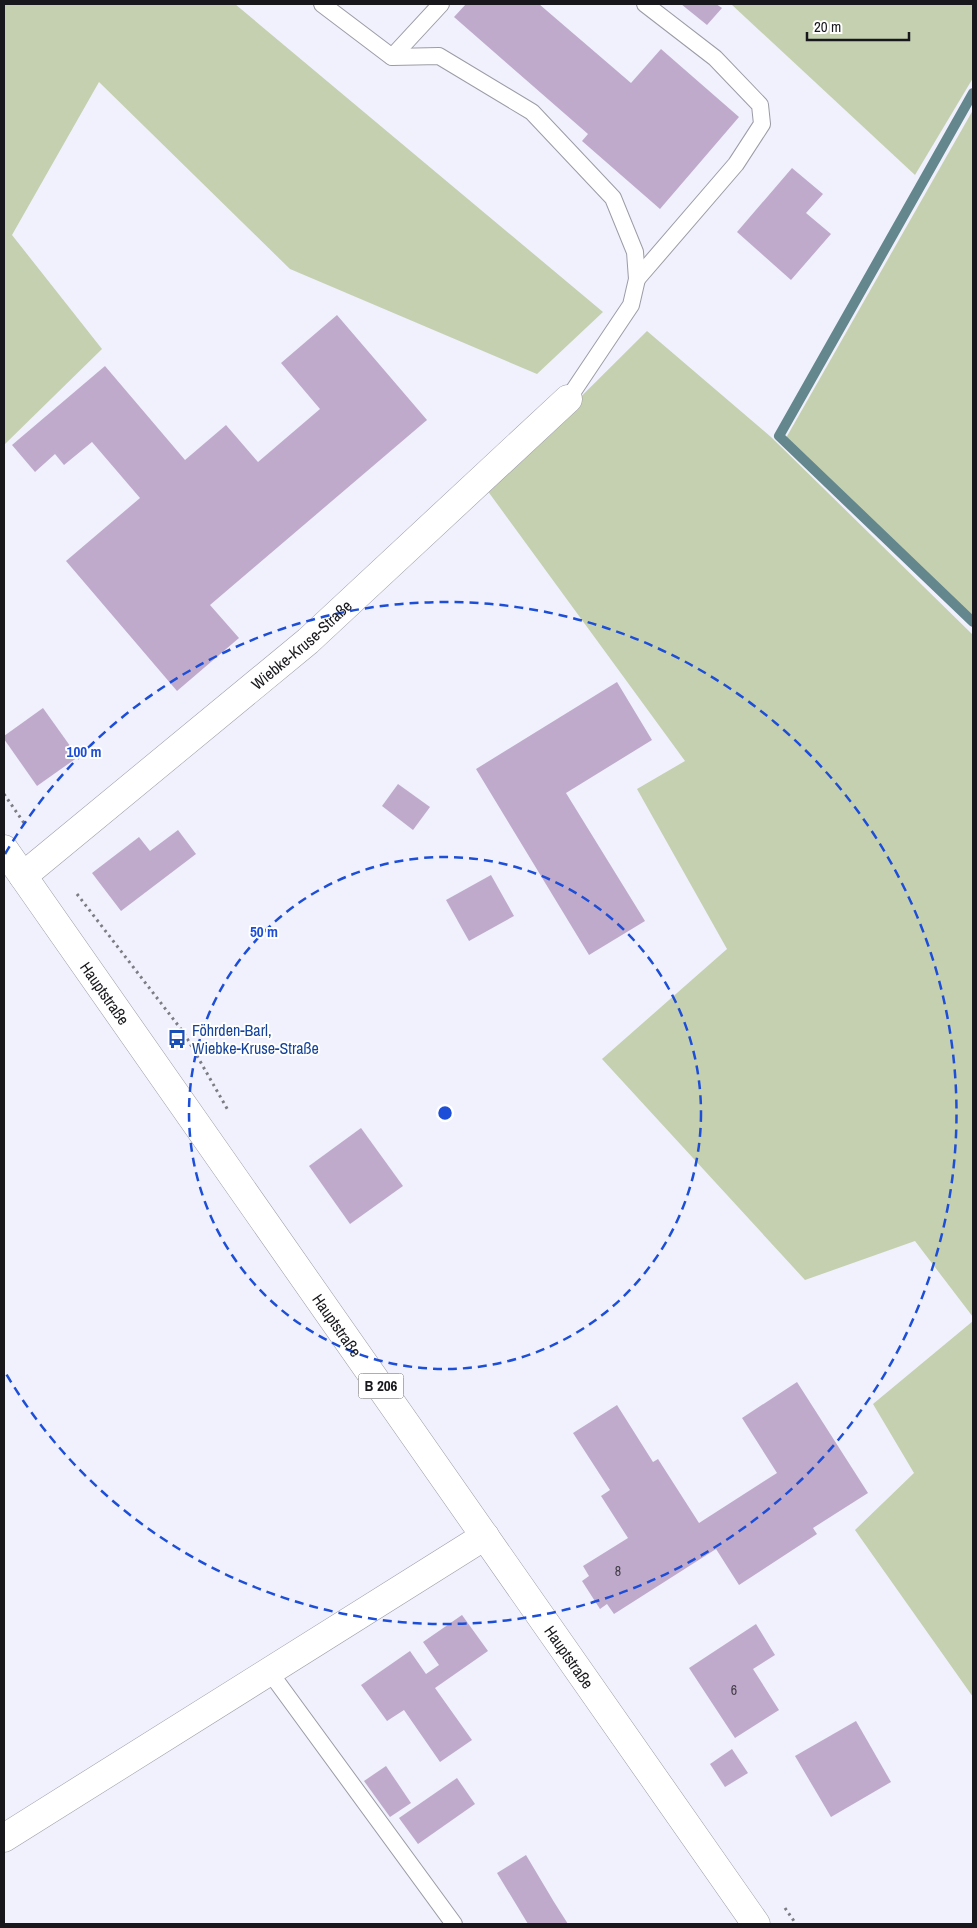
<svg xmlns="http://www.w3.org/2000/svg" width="977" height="1928" font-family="'Archivo Narrow',sans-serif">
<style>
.green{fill:#c5d0b0}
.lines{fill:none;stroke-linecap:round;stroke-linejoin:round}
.stream{stroke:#64878e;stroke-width:10}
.building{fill:#c0aacc}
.lane-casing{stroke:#9c9ca7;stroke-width:18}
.street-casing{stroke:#9c9ca7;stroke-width:29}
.primary-casing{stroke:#9c9ca7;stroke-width:29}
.path{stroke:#7c7d84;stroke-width:3;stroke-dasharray:2.5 4;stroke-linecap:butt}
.lane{stroke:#fff;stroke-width:16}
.street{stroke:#fff;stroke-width:28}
.primary{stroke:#fff;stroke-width:28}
.ring{fill:none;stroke:#1d4ed8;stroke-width:2.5;stroke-dasharray:9 6}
.labels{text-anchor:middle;stroke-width:4;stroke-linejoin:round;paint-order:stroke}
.number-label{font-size:14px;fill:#423c48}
.shield{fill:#fff;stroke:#5d5d60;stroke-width:1}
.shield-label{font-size:15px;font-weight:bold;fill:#18181c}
.street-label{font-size:16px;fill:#18181c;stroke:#fff}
.transit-label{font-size:16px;fill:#164399;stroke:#fff;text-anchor:start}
.centre{fill:#1d4ed8;stroke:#fff;stroke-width:2.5}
.ring-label{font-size:15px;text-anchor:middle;font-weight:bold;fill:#1d4ed8;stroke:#fff;stroke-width:4;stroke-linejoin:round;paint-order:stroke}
</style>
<rect width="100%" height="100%" fill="#f0f1fc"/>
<!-- green -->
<g class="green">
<polygon points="4,4 235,4 603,312 537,374 290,269 99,82 12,235 102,349 4,445"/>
<polygon points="731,4 973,4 973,78 915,175"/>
<polygon points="973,110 973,617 786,438"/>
<polygon points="647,331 771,437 973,635 973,1317 915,1241 805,1280 602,1059 727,949 637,789 685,761 487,490"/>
<polygon points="973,1321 973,1697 855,1530 914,1473 873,1404"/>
</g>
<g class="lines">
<!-- stream -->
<polyline class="stream" points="973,93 779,436 973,622"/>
</g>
<!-- building -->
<g class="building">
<polygon points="466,4 539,4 631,83 661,49 739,117 660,209 582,141 588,134 454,17"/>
<polygon points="681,4 716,4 722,8 707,25"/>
<polygon points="792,168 823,194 806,213 831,234 791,280 737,232"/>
<polygon points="337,315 427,420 210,605 239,638 177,691 66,561 140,498 92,442 64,465 55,454 35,472 12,445 105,366 185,460 226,425 258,462 320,409 281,363"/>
<polygon points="617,682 652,740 566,793 645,921 589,955 476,769"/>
<polygon points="43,708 78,757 37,786 4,739 4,736"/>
<polygon points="398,784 430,807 413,830 382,806"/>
<polygon points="178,830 196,854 121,911 92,873 139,837 150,851"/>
<polygon points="491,875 514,916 469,941 446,900"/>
<polygon points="361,1128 403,1186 350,1224 309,1166"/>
<polygon points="797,1382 868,1493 813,1528 817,1534 739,1585 716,1549 614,1614 607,1604 600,1609 582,1581 589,1576 583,1566 628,1538 601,1496 610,1490 573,1433 617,1405 653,1462 658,1459 699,1523 777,1473 742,1418"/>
<polygon points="462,1615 488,1651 435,1688 472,1740 440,1762 404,1710 387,1721 361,1685 410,1651 426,1674 439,1665 423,1642"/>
<polygon points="756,1624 775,1655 753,1669 779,1710 735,1738 689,1668"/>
<polygon points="856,1721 891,1782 831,1817 795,1756"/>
<polygon points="732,1749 748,1773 725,1787 710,1764"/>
<polygon points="386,1766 411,1803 390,1817 364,1781"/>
<polygon points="457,1778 475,1804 418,1844 399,1818"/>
<polygon points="526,1855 554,1902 568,1924 528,1924 497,1873"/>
</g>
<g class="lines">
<!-- lane casing -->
<g class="lane-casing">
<g id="lane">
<polyline points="322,4 392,57 439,56 532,112 613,198 635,252 637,279 631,305 568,399"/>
<polyline points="392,57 441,4"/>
<polyline points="637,279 736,164 762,124 760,105 715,58 645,4"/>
<polyline points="269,1671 454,1924"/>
</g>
</g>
<!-- street casing -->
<g class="street-casing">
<g id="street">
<path id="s1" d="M23 876 308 641 568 399"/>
<polyline points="4,1838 485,1536"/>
</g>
</g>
<!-- primary casing -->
<g class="primary-casing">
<g id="primary">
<path id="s2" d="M4 849 756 1924"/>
</g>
</g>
<!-- path -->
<g class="path">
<polyline points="4,794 24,823"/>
<polyline points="77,894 184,1033 229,1112"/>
<polyline points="785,1908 796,1924"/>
</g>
<!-- lane -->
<use href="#lane" class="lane"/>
<!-- street -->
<use href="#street" class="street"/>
<!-- primary -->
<use href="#primary" class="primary"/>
</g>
<!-- distance rings -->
<g class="ring">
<circle cx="445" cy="1113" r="256"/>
<path d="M5 854A511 511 0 1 1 5 1372"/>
</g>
<!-- icons -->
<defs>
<g id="bus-bare" transform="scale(1.5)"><path d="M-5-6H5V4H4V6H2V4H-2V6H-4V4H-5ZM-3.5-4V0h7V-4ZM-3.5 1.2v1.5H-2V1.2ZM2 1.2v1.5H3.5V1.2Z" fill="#1a4fb4" stroke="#fff" stroke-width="2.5" paint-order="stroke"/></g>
</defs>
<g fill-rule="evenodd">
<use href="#bus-bare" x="177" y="1039"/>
</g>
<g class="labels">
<!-- number labels -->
<g class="number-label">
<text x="618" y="1576">8</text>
<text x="734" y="1695">6</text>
</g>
<!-- shield labels -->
<rect class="shield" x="358.5" y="1373.5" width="45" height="25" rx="4"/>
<g class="shield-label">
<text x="381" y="1391">B 206</text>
</g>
<!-- street labels -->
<g class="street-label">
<text dy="6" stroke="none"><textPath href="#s1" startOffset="362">Wiebke-Kruse-Straße</textPath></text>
<text dy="6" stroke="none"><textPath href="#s2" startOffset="176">Hauptstraße</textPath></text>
<text dy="6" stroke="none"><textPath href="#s2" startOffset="581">Hauptstraße</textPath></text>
<text dy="6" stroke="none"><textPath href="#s2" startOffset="986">Hauptstraße</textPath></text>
</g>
<!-- transit labels -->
<g class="transit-label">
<text x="192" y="1036">Föhrden-Barl,<tspan x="192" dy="18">Wiebke-Kruse-Straße</tspan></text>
</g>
</g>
<circle cx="445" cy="1113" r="8" class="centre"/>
<g class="ring-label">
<text x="84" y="757">100 m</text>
<text x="264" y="937">50 m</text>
</g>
<!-- border -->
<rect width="977" height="1928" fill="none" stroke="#18181c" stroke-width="10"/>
<!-- scale -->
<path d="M807 32v8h102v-8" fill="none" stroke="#18181c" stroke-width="2.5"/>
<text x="814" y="32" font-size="15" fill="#18181c" stroke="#ffffff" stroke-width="4" paint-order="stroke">20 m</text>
</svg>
